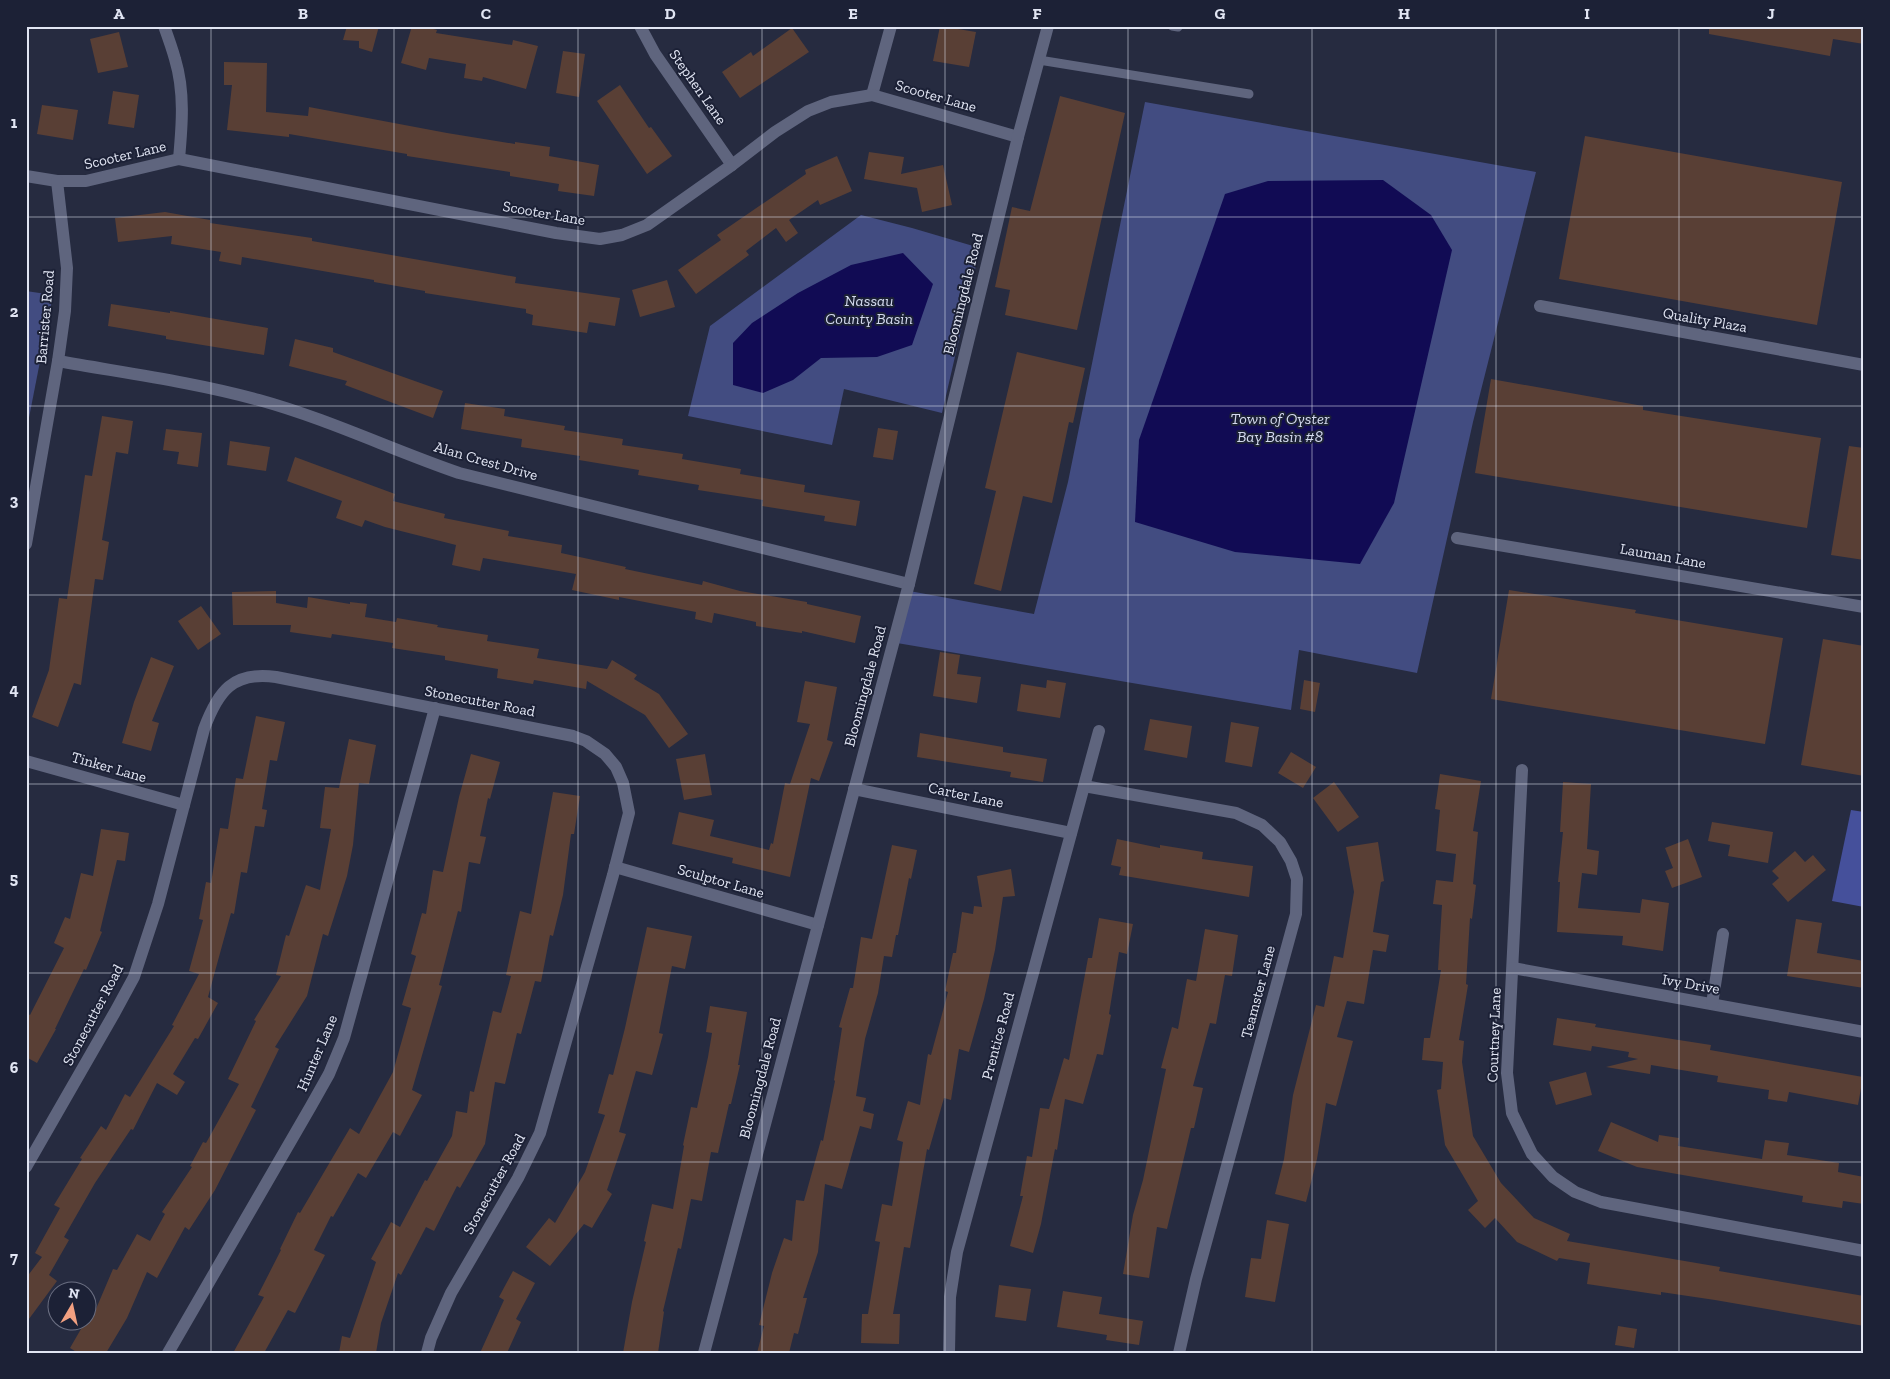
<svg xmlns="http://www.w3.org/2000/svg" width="1890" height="1379" font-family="'Zilla Slab',serif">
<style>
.green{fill:#424c81}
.forest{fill:#45509b}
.water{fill:#110b54}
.building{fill:#593f35}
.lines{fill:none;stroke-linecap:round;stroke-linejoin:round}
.service{stroke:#5f657e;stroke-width:9}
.minor{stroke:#5f657e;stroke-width:12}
.grid{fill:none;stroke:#e1e5f3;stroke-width:1;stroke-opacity:0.55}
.labels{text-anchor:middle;stroke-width:4;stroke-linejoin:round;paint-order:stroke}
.street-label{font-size:15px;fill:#e1e5f3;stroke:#1c2136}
.water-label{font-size:16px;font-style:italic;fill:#d4daef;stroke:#1c2136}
.neatline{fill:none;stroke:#e1e5f3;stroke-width:2}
.grid-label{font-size:16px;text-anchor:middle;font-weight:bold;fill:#e1e5f3}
</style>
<rect width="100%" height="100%" fill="#262b40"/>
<!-- green -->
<g class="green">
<polygon points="1145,102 1536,172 1473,422 1417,673 1299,650 1291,710 891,642 904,590 1034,614 1068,482"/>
<polygon points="861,215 912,228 980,248 942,413 844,389 832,445 688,416 710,326"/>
<polygon points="26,291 53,295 26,433"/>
</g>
<!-- forest -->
<polygon class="forest" points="1851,810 1864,812 1864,907 1832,901"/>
<!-- water -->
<g class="water">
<polygon points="1383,180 1431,215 1452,250 1394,503 1360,564 1235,552 1135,522 1139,440 1225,194 1268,181"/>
<polygon points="903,253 933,284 912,345 877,357 821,358 793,380 763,393 733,385 733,343 752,323 798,293 851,265"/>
</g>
<!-- building -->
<g class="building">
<polygon points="347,26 379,26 372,52 359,48 359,41 343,40"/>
<polygon points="412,26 423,26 437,30 436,33 512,45 513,40 538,46 526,89 483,77 482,81 464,78 466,64 429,58 426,70 401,63"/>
<polygon points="940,26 976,32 969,67 933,61"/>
<polygon points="1709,26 1864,26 1864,44 1833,39 1830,56 1709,34"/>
<polygon points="792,28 809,52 740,98 722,72 751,52 753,56"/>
<polygon points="119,32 128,67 98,73 90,39"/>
<polygon points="563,51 585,54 579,97 556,93"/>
<polygon points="224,62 267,63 266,112 308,116 309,107 447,133 515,144 515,142 550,147 549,156 599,165 594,196 558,191 559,184 510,176 510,172 407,156 407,154 289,134 289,137 227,130 232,85 224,85"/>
<polygon points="620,85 649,128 651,127 672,156 647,174 597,101"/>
<polygon points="113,91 139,95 134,128 108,124"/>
<polygon points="1060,96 1125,113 1077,330 1005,315 1010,290 995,287 1012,207 1030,211"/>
<polygon points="42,105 78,110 73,140 37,134"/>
<polygon points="1585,136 1842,182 1817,325 1559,279"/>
<polygon points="869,152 904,157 901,174 943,165 952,205 922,212 917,188 864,179"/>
<polygon points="837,156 852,191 820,205 818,200 789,220 798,233 786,242 776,228 746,251 749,255 696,294 678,270 721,240 717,235 806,174 805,170"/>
<polygon points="165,212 210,220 210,223 312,238 312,241 516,277 515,283 620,298 615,326 589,322 587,333 532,325 533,315 526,313 526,309 425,293 425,291 374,282 374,280 242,257 241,265 219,261 221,252 171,244 172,236 118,242 115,218"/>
<polygon points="667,280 675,307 640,317 632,290"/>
<polygon points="111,304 170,313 170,311 268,328 264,355 166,339 166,336 108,326"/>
<polygon points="295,339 333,348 333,352 443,391 433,418 345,385 347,381 289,366"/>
<polygon points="1017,352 1085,368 1073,423 1069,422 1052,503 1023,496 1001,591 974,584 996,491 985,488"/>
<polygon points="1491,379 1643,406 1643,410 1821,438 1807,528 1475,473"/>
<polygon points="465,403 505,409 504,416 565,426 564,430 623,439 622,445 683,454 682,459 741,469 740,474 805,485 804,492 860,501 856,526 824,521 825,516 762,506 763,500 698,490 699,485 638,475 639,470 579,460 580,456 521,447 522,439 461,429"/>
<polygon points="102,416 133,421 128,454 116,452 102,540 109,542 103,580 95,579 81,685 74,683 58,727 32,717 49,670 59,598 67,599 85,475 92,476"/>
<polygon points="878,428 898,431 893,460 873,457"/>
<polygon points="166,429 202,433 198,467 177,464 179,452 163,450"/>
<polygon points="230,441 270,447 266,471 227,465"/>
<polygon points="1849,446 1864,448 1864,560 1831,555"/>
<polygon points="295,457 395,494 393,501 445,514 444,518 509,531 508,536 562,545 561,553 626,567 625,569 702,585 703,581 740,591 807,602 807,604 861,616 855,643 802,631 802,633 756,626 756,622 714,613 712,623 695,619 696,612 619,597 619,600 572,590 576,574 483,558 480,571 452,565 456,545 385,527 365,520 362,527 336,518 342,501 287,481"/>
<polygon points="1509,590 1636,610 1635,613 1783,638 1765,744 1491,699"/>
<polygon points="276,591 276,603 307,608 308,597 350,604 350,602 367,604 365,617 396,622 397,618 438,625 437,627 488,635 487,641 539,649 537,658 607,669 612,660 637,675 634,679 659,694 688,734 669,748 645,715 587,681 586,689 534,680 533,684 497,678 498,669 445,660 445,656 392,648 393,643 332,634 331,638 290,632 291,625 233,625 232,592"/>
<polygon points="201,606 221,634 198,650 178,621"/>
<polygon points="1823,639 1864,646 1864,776 1801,765"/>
<polygon points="940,652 960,655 957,674 981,677 977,703 933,696"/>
<polygon points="151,657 174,666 152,721 159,723 151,751 122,743 134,702"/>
<polygon points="1047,680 1066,683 1060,718 1017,711 1021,684 1046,688"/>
<polygon points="1304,680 1320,683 1315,712 1300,709"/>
<polygon points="805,681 837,687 827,740 833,742 819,781 811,778 790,877 732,863 733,858 672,844 679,812 714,820 710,836 769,850 771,843 773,844 785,783 790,784 810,724 797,722"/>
<polygon points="256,716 285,722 277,761 270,760 262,809 267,810 264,827 255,826 247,873 241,872 234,914 231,913 208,997 218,1003 198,1039 195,1038 173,1074 185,1082 177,1095 157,1083 133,1130 131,1129 95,1183 64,1237 69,1240 49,1275 57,1281 26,1323 26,1278 42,1257 35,1253 60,1208 54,1205 82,1159 80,1158 101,1126 106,1130 125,1094 130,1097 174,1026 172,1025 199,974 189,971 203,920 199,919 206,882 211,883 220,828 228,829 236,778 243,779"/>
<polygon points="1150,719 1192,726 1187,758 1144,750"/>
<polygon points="1231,722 1259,727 1252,767 1225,762"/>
<polygon points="920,733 1003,747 1003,752 1047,759 1043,782 1010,777 1011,772 917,757"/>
<polygon points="349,739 376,745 369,784 359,783 353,845 347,876 328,936 323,934 307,996 275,1047 279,1049 251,1107 256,1110 215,1190 189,1230 185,1227 157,1278 147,1272 127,1318 106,1353 78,1353 70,1348 85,1322 88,1322 90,1314 93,1316 113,1269 117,1270 137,1234 150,1241 165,1214 162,1212 192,1167 190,1166 203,1142 206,1143 239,1084 228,1079 256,1021 254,1020 281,976 276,975 286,935 289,936 306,885 320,890 331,829 320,828 325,787 339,788"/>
<polygon points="1291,752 1316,767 1303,788 1278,773"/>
<polygon points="471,754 500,762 490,799 488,798 480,836 486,837 480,864 469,862 461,912 458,911 439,985 442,986 412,1090 422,1095 400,1136 393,1132 366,1178 358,1173 333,1217 331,1216 314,1250 325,1255 295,1313 288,1310 264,1353 233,1353 264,1297 258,1295 281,1250 280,1249 298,1212 300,1213 350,1128 359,1134 393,1072 411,1008 402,1005 416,956 411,954 422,913 426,914 433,870 443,872 459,797"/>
<polygon points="705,754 712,795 684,800 676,759"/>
<polygon points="1440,774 1481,781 1473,831 1478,832 1473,884 1476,885 1472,919 1470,918 1466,984 1468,985 1459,1040 1464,1041 1462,1062 1473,1136 1501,1183 1534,1218 1570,1234 1567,1241 1720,1267 1719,1271 1864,1296 1864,1326 1715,1300 1661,1292 1661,1295 1587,1284 1590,1263 1559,1258 1557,1261 1517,1242 1495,1218 1485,1228 1468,1210 1478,1201 1445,1145 1437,1090 1441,1089 1443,1062 1422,1060 1424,1038 1430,1038 1441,970 1438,970 1442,905 1433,904 1436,880 1453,882 1456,854 1436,851 1440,810 1435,809"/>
<polygon points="1334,782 1359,817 1338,832 1313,798"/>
<polygon points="1563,782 1591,784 1587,849 1599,851 1597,875 1582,873 1578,908 1640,913 1642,899 1669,903 1663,951 1622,945 1623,936 1557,932 1560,882 1558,882 1563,832 1560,832"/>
<polygon points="553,792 580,796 574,834 571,834 563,895 553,936 550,935 541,982 535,981 521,1034 517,1033 505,1084 495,1082 485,1144 460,1188 457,1186 434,1231 426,1227 401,1275 398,1273 381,1323 376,1353 339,1353 342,1336 350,1338 376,1262 371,1259 391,1222 400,1227 425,1180 427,1181 452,1136 456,1111 467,1113 470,1091 474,1092 493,1011 501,1013 511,976 506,975 520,911 531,914"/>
<polygon points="1712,822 1773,832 1768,863 1728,856 1730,845 1708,841"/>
<polygon points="101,829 129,833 125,861 117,860 100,931 102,932 86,970 84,969 55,1029 56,1029 37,1063 26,1057 26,1013 30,1015 64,948 54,943 65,917 70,919 81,873 93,876"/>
<polygon points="1117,839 1160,848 1160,845 1203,852 1202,859 1253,866 1249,897 1119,875 1121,867 1111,865"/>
<polygon points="1688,839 1702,877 1672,888 1665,871 1673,868 1665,848"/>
<polygon points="1378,842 1384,881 1381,882 1373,932 1389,935 1386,952 1373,950 1364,1004 1347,1001 1337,1037 1353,1041 1336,1106 1326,1103 1317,1159 1306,1202 1275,1194 1284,1159 1293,1095 1316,1005 1324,1007 1334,956 1343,958 1354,892 1346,847"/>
<polygon points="892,845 917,850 911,879 909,878 898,935 896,935 892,957 884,956 878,993 865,1039 856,1096 866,1098 863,1111 874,1114 871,1129 860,1126 842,1189 825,1184 818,1252 803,1298 807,1298 798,1334 794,1333 789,1353 757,1353 764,1326 759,1325 772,1273 784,1238 792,1241 796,1200 804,1201 821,1140 823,1141 835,1081 834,1080 842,1028 839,1027 850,988 853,988 861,937 872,939"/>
<polygon points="1795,851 1805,862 1813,855 1826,870 1788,902 1772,884 1779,878 1772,871"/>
<polygon points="1011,869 1015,896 1003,897 995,950 984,999 969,1052 959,1049 951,1100 944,1098 929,1150 927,1149 910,1248 904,1247 893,1314 900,1314 899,1344 861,1343 862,1314 868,1314 880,1242 875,1241 882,1204 892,1206 903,1142 897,1140 908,1101 920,1105 928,1054 931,1055 948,992 945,991 953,953 956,953 962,912 973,914 974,906 982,907 977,876"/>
<polygon points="1099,918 1133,924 1127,954 1119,952 1109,1014 1111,1015 1103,1055 1097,1054 1083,1104 1065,1099 1057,1150 1055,1149 1041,1224 1033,1253 1010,1246 1023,1196 1020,1196 1027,1156 1032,1157 1040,1108 1049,1109 1064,1058 1069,1060 1088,958 1092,958"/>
<polygon points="1796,919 1822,923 1817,953 1864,961 1864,988 1787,976"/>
<polygon points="647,927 692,936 685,969 672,966 659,1033 663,1034 652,1075 636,1071 619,1132 626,1134 607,1190 612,1194 592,1228 584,1224 550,1266 526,1247 549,1218 555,1223 585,1172 605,1115 598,1113 609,1074 613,1075 625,1028"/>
<polygon points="1205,929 1238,935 1232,976 1225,975 1216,1024 1210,1023 1193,1086 1203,1088 1194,1128 1191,1128 1167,1229 1157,1227 1149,1278 1123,1274 1133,1215 1143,1180 1166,1069 1161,1068 1172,1027 1178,1029 1187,979 1196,981"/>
<polygon points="710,1006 747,1012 738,1065 740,1065 731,1104 729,1104 718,1153 711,1152 702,1201 691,1199 681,1249 678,1248 663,1311 664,1312 658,1353 623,1353 632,1302 646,1242 644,1241 652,1204 673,1209 684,1146 683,1145 691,1107 697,1108 708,1057 712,1033 706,1032"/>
<polygon points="1557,1018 1596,1024 1595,1027 1711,1045 1710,1050 1863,1077 1858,1105 1789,1092 1787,1102 1768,1099 1769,1090 1717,1082 1718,1076 1651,1065 1650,1074 1606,1067 1638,1059 1628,1057 1629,1052 1592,1046 1591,1051 1553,1045"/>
<polygon points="1586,1072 1592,1095 1556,1105 1549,1082"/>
<polygon points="1611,1122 1658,1142 1659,1135 1679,1138 1678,1146 1762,1159 1765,1140 1789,1143 1787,1155 1839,1163 1838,1172 1864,1177 1864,1204 1843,1201 1842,1208 1802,1202 1803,1196 1637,1167 1598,1151"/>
<polygon points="1267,1220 1289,1224 1275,1302 1245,1297 1251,1258 1261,1259"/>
<polygon points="513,1271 535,1283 516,1319 521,1322 507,1353 480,1353 504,1300 499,1297"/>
<polygon points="999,1285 1031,1289 1026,1321 995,1317"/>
<polygon points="1063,1291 1102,1297 1099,1314 1143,1321 1139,1345 1106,1340 1107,1335 1057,1327"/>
<polygon points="1618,1326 1637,1329 1634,1348 1615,1345"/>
</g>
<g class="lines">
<!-- service -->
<g class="service">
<polyline points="1172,26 1178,27"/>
<polyline points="1039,60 1249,94"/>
</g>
<!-- minor -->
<g class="minor">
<path d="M164 26C168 37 172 48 175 59 185 92 182 126 179 159"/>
<polyline points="640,26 655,54 732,165"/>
<polyline points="872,95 891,26"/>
<polyline points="26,176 57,181 86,181 179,159 556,233 600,239 622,235 647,225 732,165 775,132 808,111 831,102 872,95 1018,137"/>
<polyline points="1540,306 1864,365"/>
<path d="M58 361C125 373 194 382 259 400 328 419 392 450 459 473L909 584"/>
<polyline points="1457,538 1864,607"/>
<polyline points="26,544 58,361 65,311 67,268 57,181"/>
<polyline points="26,761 184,805"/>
<polyline points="1522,770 1507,1073 1512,1113 1532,1154 1553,1177 1575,1192 1601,1202 1864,1251"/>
<polyline points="1084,786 1236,813 1262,825 1280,842 1291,861 1297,879 1296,914 1196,1279 1179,1353"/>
<polyline points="854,789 1071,833"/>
<polyline points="615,867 818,925"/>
<polyline points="1513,968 1864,1032"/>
<polyline points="1712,1004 1723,934"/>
<path d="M26 1167 115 1012 134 977 158 904 204 729C218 691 233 671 276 677L573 736 586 741 605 754 616 767 623 783 629 813 613 875 540 1133 518 1178 451 1293 431 1338 427 1353"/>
<polyline points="168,1353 311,1106 329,1074 344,1038 435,708"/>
<polyline points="704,1353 909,584 1018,137 1048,26"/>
<polyline points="949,1353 950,1297 957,1252 1099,731"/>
</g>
</g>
<!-- grid -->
<path class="grid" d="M211 26V1353M394 26V1353M578 26V1353M762 26V1353M945 26V1353M1128 26V1353M1312 26V1353M1496 26V1353M1679 26V1353M26 217H1864M26 406H1864M26 595H1864M26 784H1864M26 973H1864M26 1162H1864"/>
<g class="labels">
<!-- street labels -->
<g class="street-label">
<text transform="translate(698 87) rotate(55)" y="5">Stephen Lane</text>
<text transform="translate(936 96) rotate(16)" y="5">Scooter Lane</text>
<text transform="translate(125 155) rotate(-13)" y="5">Scooter Lane</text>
<text transform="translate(544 213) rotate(10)" y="5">Scooter Lane</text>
<text transform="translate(963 294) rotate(-76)" y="5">Bloomingdale Road</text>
<text transform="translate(45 317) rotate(-85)" y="5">Barrister Road</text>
<text transform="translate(1705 320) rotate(10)" y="5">Quality Plaza</text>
<text transform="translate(486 461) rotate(16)" y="5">Alan Crest Drive</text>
<text transform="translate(1663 556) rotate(10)" y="5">Lauman Lane</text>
<text transform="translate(865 686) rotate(-75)" y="5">Bloomingdale Road</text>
<text transform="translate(480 701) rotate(11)" y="5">Stonecutter Road</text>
<text transform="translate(109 767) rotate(16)" y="5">Tinker Lane</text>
<text transform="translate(966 795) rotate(12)" y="5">Carter Lane</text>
<text transform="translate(721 881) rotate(16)" y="5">Sculptor Lane</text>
<text transform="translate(1691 984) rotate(10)" y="5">Ivy Drive</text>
<text transform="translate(1258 992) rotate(-75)" y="5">Teamster Lane</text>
<text transform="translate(93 1015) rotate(-62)" y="5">Stonecutter Road</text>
<text transform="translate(1494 1035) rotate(-88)" y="5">Courtney Lane</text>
<text transform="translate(998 1036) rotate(-75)" y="5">Prentice Road</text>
<text transform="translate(317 1053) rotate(-67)" y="5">Hunter Lane</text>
<text transform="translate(760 1078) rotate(-75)" y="5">Bloomingdale Road</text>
<text transform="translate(494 1184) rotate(-61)" y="5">Stonecutter Road</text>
</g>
<!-- water labels -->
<g class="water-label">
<text x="869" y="306">Nassau<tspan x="869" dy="18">County Basin</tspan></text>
<text x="1280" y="424">Town of Oyster<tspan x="1280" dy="18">Bay Basin #8</tspan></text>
</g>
</g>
<!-- border -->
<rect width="1890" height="1379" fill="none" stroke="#1c2136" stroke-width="55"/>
<!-- north arrow -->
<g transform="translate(72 1306) rotate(9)"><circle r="24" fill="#1c2136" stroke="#6b6f82"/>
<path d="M0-4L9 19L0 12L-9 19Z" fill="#f2a081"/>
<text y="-8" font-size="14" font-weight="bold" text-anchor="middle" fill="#e1e5f3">N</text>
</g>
<rect x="28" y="28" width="1834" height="1324" class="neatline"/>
<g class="grid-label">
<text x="119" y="19">A</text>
<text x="303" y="19">B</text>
<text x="486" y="19">C</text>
<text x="670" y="19">D</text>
<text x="853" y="19">E</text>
<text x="1037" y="19">F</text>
<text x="1220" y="19">G</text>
<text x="1404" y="19">H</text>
<text x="1587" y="19">I</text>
<text x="1771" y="19">J</text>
<text x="14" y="128">1</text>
<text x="14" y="317">2</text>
<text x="14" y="506">3</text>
<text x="14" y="695">4</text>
<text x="14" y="884">5</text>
<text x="14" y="1073">6</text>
<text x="14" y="1263">7</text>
</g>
</svg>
